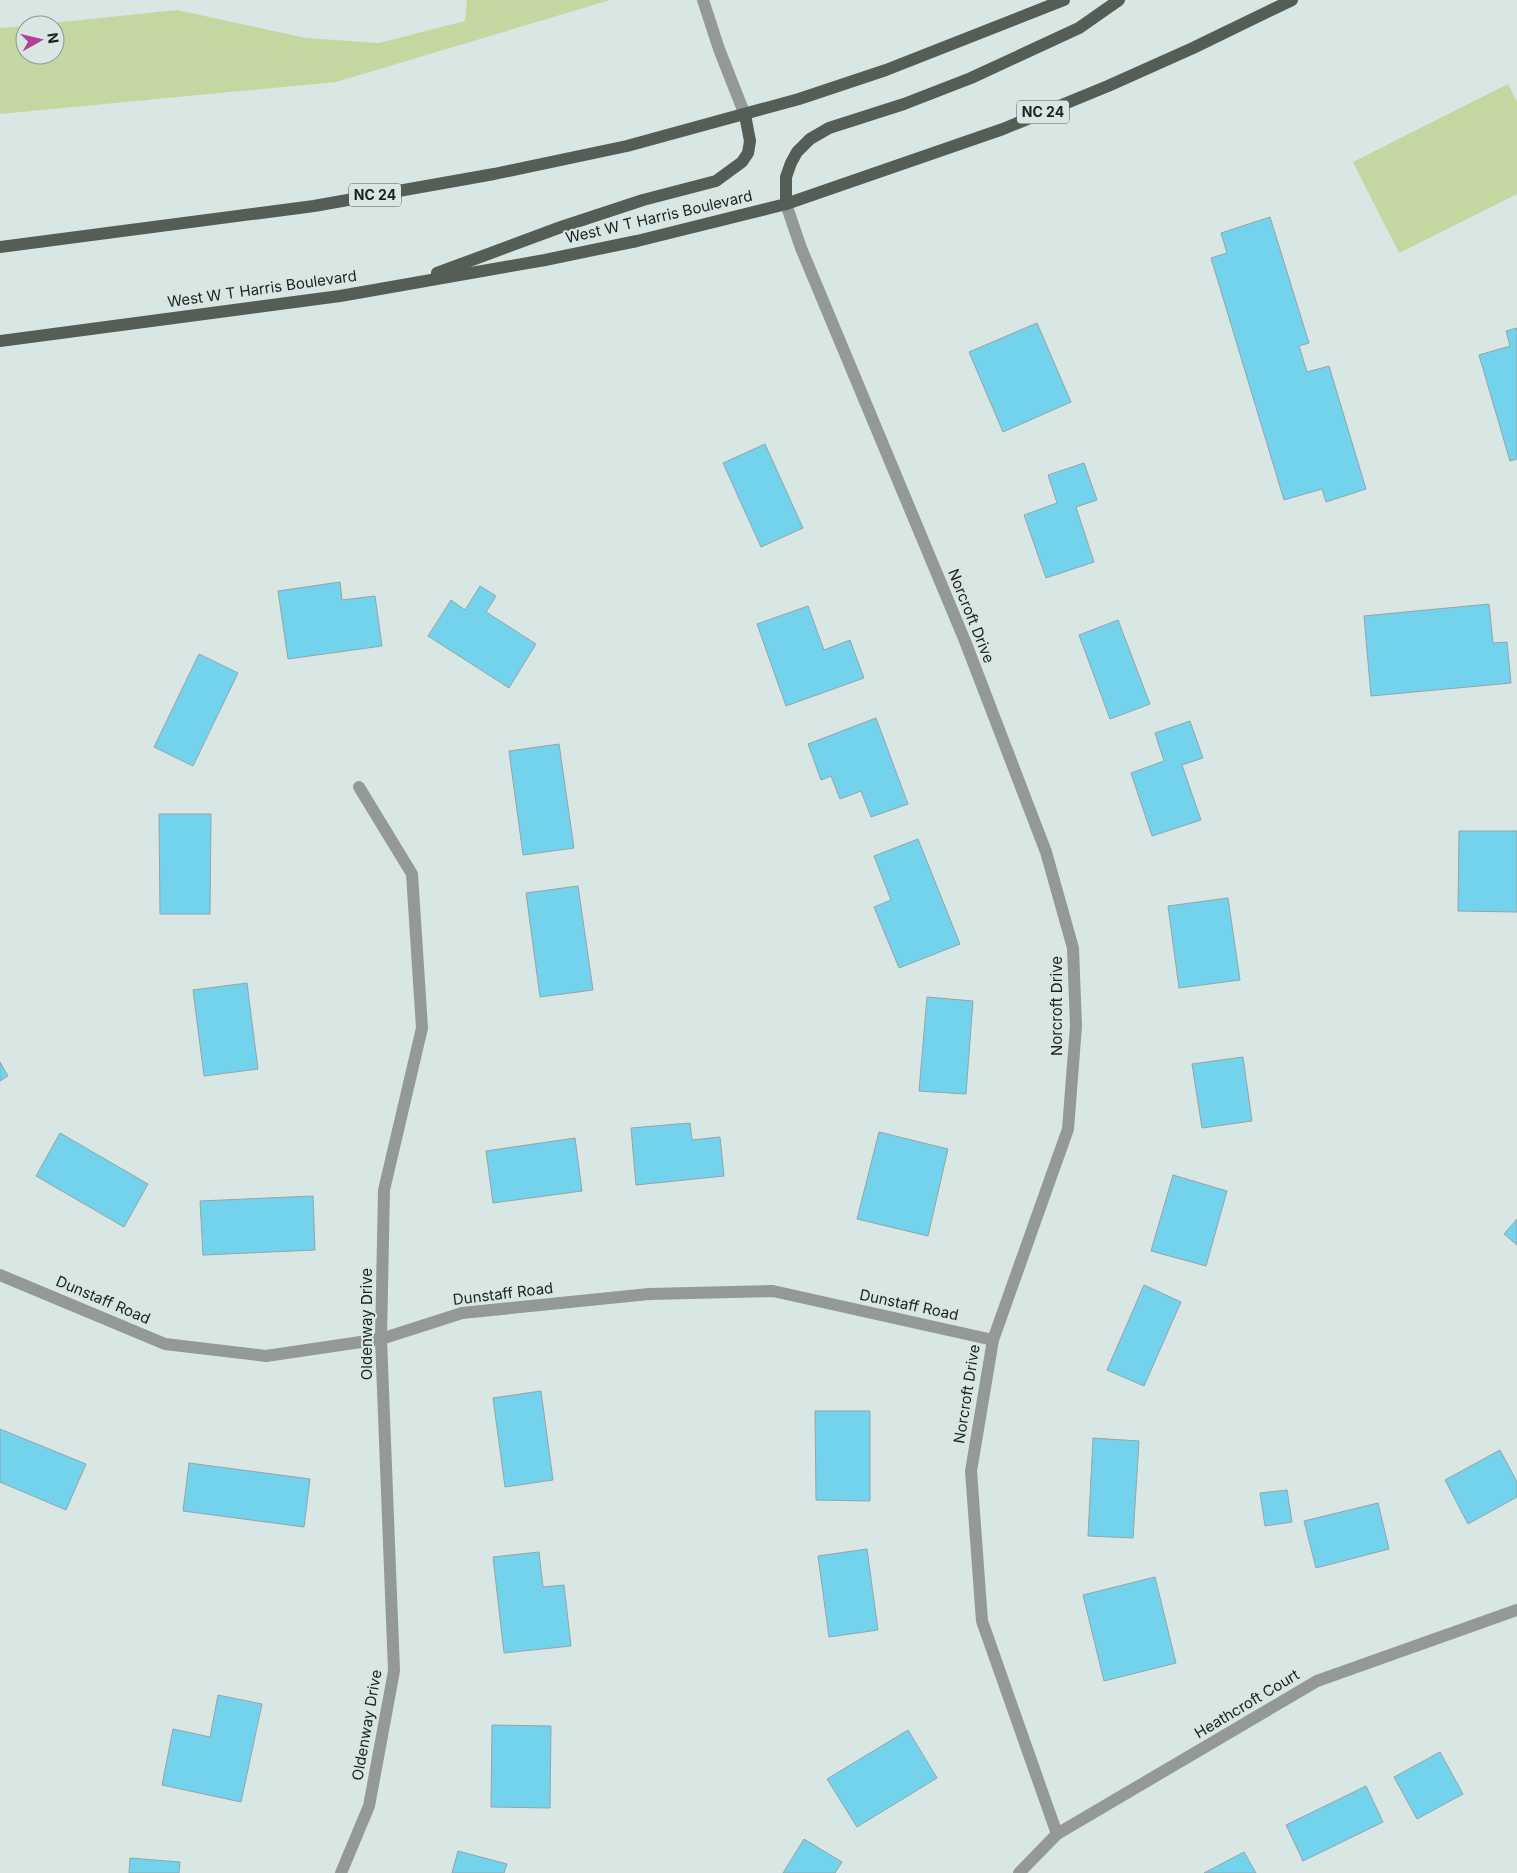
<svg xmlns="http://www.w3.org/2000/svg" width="1517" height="1873" font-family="Inter,sans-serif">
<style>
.green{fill:#c4d7a1}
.building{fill:#73d2ec;stroke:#97a4a8}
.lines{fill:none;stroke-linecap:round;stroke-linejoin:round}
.minor{stroke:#959996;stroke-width:12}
.primary{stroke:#555d57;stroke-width:12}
.labels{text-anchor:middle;stroke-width:4;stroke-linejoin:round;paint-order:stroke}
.shield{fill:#d8e6e4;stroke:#545c5c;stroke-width:1}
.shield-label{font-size:14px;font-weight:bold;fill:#1c2121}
.street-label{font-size:15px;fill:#1c2121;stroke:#d8e6e4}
</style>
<rect width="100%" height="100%" fill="#d8e6e4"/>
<!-- green -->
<g class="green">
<polygon points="467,0 610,0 336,82 0,114 0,28 25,26 25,55 55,55 55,25 33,25 177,10 306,38 379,43 465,21"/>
<polygon points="1508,84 1517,102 1517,194 1399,253 1353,162"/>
</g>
<!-- building -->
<g class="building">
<polygon points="1270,217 1309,343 1299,346 1307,372 1329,366 1366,489 1326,502 1322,489 1284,500 1211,258 1227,253 1221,233"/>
<polygon points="1037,323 1071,402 1003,432 969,352"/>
<polygon points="1517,328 1517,459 1510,461 1479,355 1510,346 1506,331"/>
<polygon points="765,444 803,528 761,547 723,463"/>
<polygon points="1084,463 1097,500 1076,507 1094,562 1046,578 1024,515 1057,503 1048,475"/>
<polygon points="340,582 342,600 375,596 382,646 288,659 278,591"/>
<polygon points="480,586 496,596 486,612 536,644 509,688 428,636 451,600 465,610"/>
<polygon points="1489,604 1493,643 1507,642 1511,683 1371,696 1364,616"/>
<polygon points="808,606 824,650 850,640 864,678 786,706 757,624"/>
<polygon points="1118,620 1150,704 1110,719 1079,635"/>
<polygon points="199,654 238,673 193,766 154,747"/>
<polygon points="876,718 908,804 871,817 861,791 840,799 831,776 821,780 808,744"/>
<polygon points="1190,721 1203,758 1182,765 1201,820 1152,836 1131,773 1164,761 1155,733"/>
<polygon points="559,744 574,848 523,855 509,751"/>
<polygon points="159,814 211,814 210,914 160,914"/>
<polygon points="1459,831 1517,831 1517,912 1458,911"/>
<polygon points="918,839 960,944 899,968 874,907 891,900 874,856"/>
<polygon points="578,886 593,990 540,997 526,893"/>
<polygon points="1228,898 1240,980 1179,988 1168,906"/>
<polygon points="247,983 258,1069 204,1076 193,990"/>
<polygon points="927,997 973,1001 966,1094 919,1091"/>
<polygon points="1243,1057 1252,1121 1202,1128 1192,1064"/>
<polygon points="0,1062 8,1076 0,1081"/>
<polygon points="690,1123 692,1140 720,1137 724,1176 636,1185 631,1128"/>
<polygon points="879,1132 948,1149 928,1236 857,1219"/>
<polygon points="60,1133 148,1184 124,1227 36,1176"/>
<polygon points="575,1138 582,1191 493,1203 486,1151"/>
<polygon points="1173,1175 1227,1191 1206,1266 1151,1251"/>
<polygon points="313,1196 315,1250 203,1255 200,1201"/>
<polygon points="1517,1219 1517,1245 1504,1234"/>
<polygon points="1144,1285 1181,1302 1144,1386 1107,1370"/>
<polygon points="541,1391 553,1480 505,1487 493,1398"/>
<polygon points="815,1411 870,1411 870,1501 816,1500"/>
<polygon points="0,1429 86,1464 66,1510 0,1482"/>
<polygon points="1093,1438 1139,1441 1133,1538 1088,1536"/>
<polygon points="1500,1450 1517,1482 1517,1497 1468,1524 1445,1480"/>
<polygon points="189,1463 310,1479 304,1527 183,1511"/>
<polygon points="1287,1490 1292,1522 1265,1526 1260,1493"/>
<polygon points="1378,1503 1389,1549 1316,1568 1304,1521"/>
<polygon points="867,1549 878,1630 829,1637 818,1556"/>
<polygon points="539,1552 543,1587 564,1585 571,1646 504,1653 493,1557"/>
<polygon points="1155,1577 1176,1663 1104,1681 1083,1595"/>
<polygon points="218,1695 262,1704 241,1802 162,1785 173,1729 210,1737"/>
<polygon points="492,1725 551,1726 550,1808 491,1807"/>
<polygon points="908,1730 937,1778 857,1827 827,1779"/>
<polygon points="1440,1752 1463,1794 1417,1819 1394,1777"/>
<polygon points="1366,1786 1383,1822 1303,1861 1286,1825"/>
<polygon points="804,1839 842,1862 835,1873 783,1873"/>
<polygon points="458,1851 507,1864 504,1873 452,1873"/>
<polygon points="1244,1852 1256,1873 1204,1873"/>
<polygon points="130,1858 180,1862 179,1873 129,1873"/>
</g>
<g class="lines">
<!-- minor -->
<g class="minor">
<polyline points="703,0 719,49 745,115"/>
<polyline points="786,204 801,248 965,641 1046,852 1073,948 1076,1026 1068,1129 993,1340 971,1471 982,1621 1057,1834"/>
<polyline points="0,1275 165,1344 266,1356 381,1339 462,1313 649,1294 773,1291 993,1340"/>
<polyline points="341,1873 369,1806 394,1671 381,1339 384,1190 422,1028 412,874 359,787"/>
<polyline points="1019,1873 1057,1834 1317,1681 1517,1610"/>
</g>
<!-- primary -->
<g class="primary">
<polyline points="786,204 786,177 791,163 797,152 810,139 829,128 904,104 971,78 1079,28 1119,0"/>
<polyline points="0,247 314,206 494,174 627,146 799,99 886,70 1064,0"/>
<polyline points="437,273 561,227 643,200 716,181 742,162 748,153 750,141 745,115"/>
<polyline points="0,341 340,296 545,260 637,241 786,204 1003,129 1108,86 1193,48 1292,0"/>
</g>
</g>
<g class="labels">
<!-- shield labels -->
<g class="shield">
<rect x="1017" y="100.5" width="52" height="23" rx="4"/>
<rect x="349" y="183.5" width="52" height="23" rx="4"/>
</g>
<g class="shield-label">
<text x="1043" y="117">NC 24</text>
<text x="375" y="200">NC 24</text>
</g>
<!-- street labels -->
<g class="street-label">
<text transform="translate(659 217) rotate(-13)" y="5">West W T Harris Boulevard</text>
<text transform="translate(262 289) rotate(-8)" y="5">West W T Harris Boulevard</text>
<text transform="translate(971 616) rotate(68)" y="5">Norcroft Drive</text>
<text transform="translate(1057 1006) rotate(-90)" y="5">Norcroft Drive</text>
<text transform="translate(503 1294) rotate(-7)" y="5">Dunstaff Road</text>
<text transform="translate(103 1300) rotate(23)" y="5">Dunstaff Road</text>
<text transform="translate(909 1305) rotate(12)" y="5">Dunstaff Road</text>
<text transform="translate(367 1324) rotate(-90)" y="5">Oldenway Drive</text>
<text transform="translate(967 1394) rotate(-81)" y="5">Norcroft Drive</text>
<text transform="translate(1247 1704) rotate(-31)" y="5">Heathcroft Court</text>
<text transform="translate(367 1725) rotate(-80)" y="5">Oldenway Drive</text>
</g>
</g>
<!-- north arrow -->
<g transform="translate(40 40) rotate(82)"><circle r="24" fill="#d8e6e4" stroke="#8d9796"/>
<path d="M0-4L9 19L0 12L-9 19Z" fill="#b73f93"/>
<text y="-8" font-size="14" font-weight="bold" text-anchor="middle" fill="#1c2121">N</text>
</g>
</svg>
